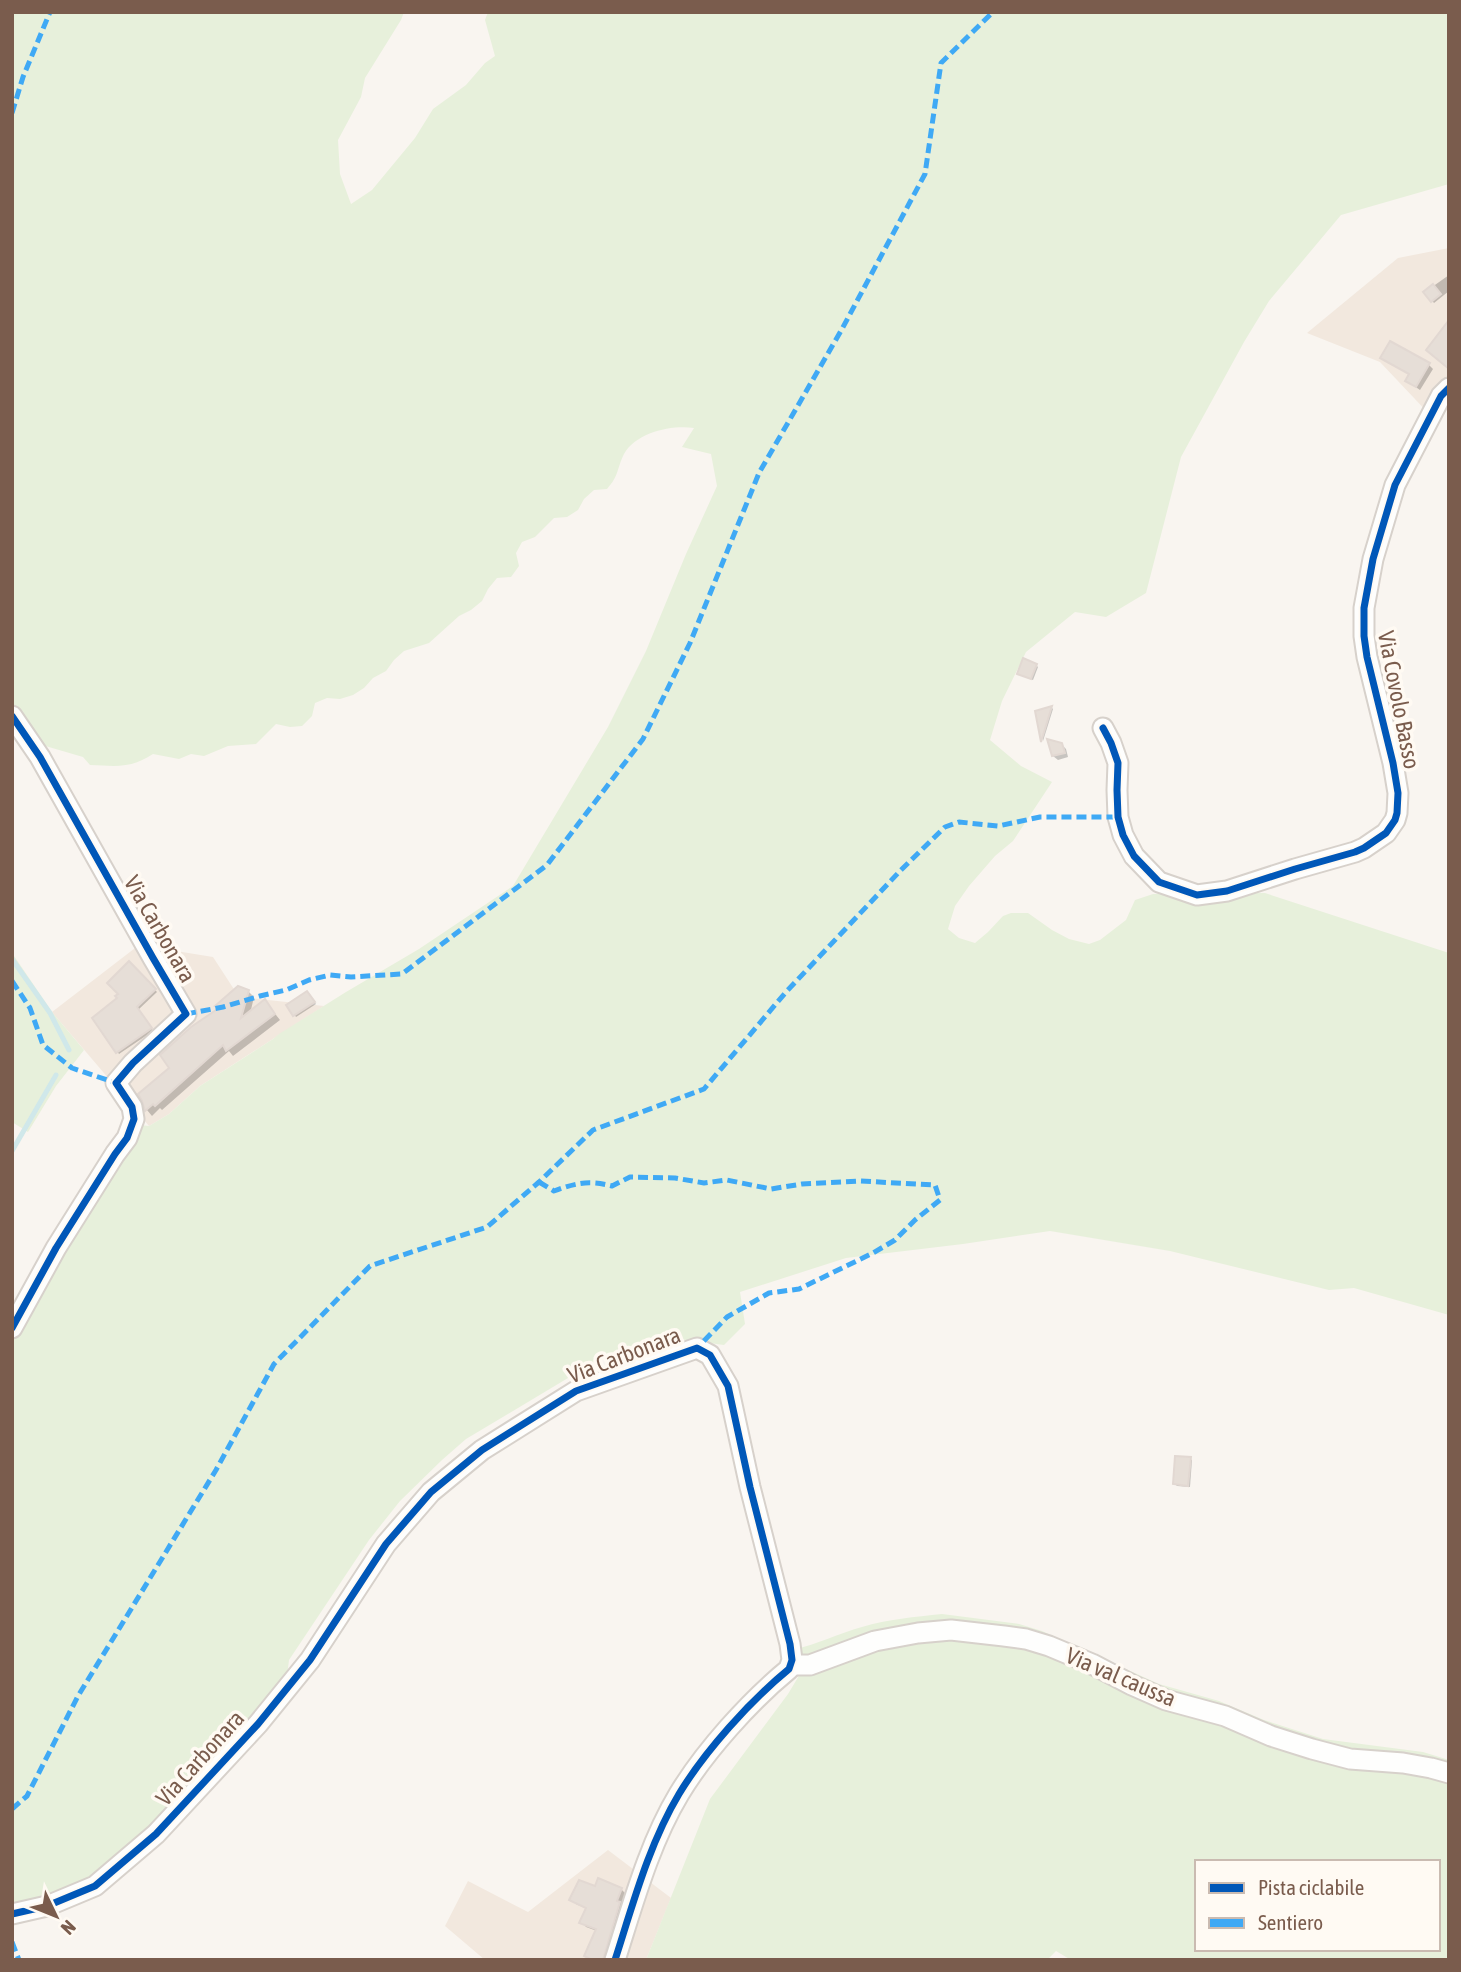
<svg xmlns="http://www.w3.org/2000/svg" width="1461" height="1972" font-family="'Asap Condensed',sans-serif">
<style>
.residential{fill:#f2e8de}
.green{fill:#e7f0db;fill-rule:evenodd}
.shadow{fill:#0003}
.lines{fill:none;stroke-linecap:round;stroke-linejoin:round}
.stream{stroke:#d0e8ea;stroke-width:5}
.building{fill:#e6ded7;stroke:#e2d8d2;stroke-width:2}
.street-casing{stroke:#d7d1cb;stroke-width:23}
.street{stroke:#fefefd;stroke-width:19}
.quiet{stroke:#3fa9f5;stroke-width:5;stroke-dasharray:10 5;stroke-linecap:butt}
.cycleway-casing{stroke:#fffaf3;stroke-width:11}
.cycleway{stroke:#0057b8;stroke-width:7}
.labels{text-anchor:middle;stroke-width:7;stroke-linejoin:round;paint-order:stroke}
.street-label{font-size:23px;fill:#7a5c4d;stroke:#fffaf3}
</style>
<rect width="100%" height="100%" fill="#f9f5f0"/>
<!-- residential -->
<g class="residential">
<polygon points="1449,248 1449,402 1436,428 1432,417 1380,362 1307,333 1398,258"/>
<polygon points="139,945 213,957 239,997 324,1006 200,1086 169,1114 149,1126 52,1012"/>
<polygon points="608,1850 671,1898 646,1960 485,1960 445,1926 468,1881 528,1912"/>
</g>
<!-- green -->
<g class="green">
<path d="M12 12H404L401 20 365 78 361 97 338 140 340 174 351 204 372 190 415 138 433 109 466 85 485 63 495 56 485 20 488 12H1449V184L1341 215 1269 301 1244 342 1181 457 1146 593 1106 617 1075 612 1026 652 1002 701 990 740 1021 766 1052 782 1013 841 995 856 969 886 955 906 948 929 959 938 975 943 988 932 1003 916 1011 913H1028L1052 930 1069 939 1089 944 1100 940 1126 920 1135 900 1153 894 1265 893 1449 953V1315L1354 1288 1329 1290 1170 1251 1050 1231 963 1244 846 1258 740 1292 745 1324 724 1345 671 1338 616 1353 568 1378 466 1439 442 1460 400 1501 369 1540 289 1660 287 1676 160 1825 66 1899 12 1905V1324L132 1124 149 1126 169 1114 200 1086 273 1039 279 1034 346 992 419 949 513 886 608 727 646 651 686 554 717 486 711 454 682 447 694 428C671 425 637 432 624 454 617 468 619 476 607 489L594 490 584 499 578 510 567 517 554 518 535 537 522 542 516 553 519 566 511 577 497 578 488 589 482 601 471 610 459 616 429 643 404 651 394 660 386 671 373 678 364 688 353 695 340 699 327 698 315 703 312 716 302 726 290 727 276 724 256 744 228 746 204 756 191 754 179 759 153 754C130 769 116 766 90 765L83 757 42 745 12 719Z"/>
<polygon points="12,953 52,1012 84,1050 56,1086 28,1132 12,1122"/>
<path d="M942 1614 1019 1624 1042 1631 1159 1684 1219 1701 1264 1720 1323 1739 1423 1752 1449 1760V1960H1071L1056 1951 1047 1960H646L710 1799 788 1694 800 1674 794 1649C817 1645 839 1633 862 1627 888 1619 915 1617 942 1614ZM1197 1862H1438V1949H1197Z"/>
</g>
<!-- shadow -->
<g class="shadow">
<polygon points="1449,275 1449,291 1434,303 1425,292"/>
<polygon points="1382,358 1429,365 1433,369 1420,390 1407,381 1410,375"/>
<polygon points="1036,665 1038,667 1033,680 1019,674"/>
<polygon points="1052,708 1053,709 1043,741 1037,712"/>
<polygon points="1061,744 1066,749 1068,757 1058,760 1053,756"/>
<polygon points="129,964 157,992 138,1010 153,1031 119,1054 117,1051 120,998"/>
<polygon points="248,991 254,997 250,1014 265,1001 280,1020 233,1056 229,1051 162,1110 160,1108 152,1116 147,1110 144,1100 172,1068"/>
<polygon points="307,993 316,1004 296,1017 289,1006"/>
<polygon points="1190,1459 1192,1460 1190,1487 1177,1486 1175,1484"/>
<polygon points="596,1889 621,1889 626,1894 621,1905 624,1908 607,1960 590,1960 586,1956 597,1931 586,1927 582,1922 587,1909 576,1904 572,1900"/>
</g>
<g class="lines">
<!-- stream -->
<g class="stream">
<polyline points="12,959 50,1013 69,1050"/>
<polyline points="12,1151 56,1075"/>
</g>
</g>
<!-- building -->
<g class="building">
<polygon points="1433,284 1441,294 1431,302 1423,292"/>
<polygon points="1449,320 1449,369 1426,350"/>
<polygon points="1390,341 1430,363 1416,387 1405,381 1409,374 1380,358"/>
<polygon points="1023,658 1037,664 1031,679 1017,674"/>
<polygon points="1052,706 1041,742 1035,711"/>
<polygon points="1047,739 1062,743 1065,753 1052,756"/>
<polygon points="129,961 156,989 137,1007 152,1028 116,1053 92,1018 117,998 115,996 118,994 107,983"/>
<polygon points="238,986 249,990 241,1018 265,999 275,1014 226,1051 223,1045 155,1106 153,1104 145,1111 142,1101 138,1094 169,1068 160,1055 191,1027 219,1008 215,1006"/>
<polygon points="307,991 315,1002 293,1016 286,1005"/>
<polygon points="1175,1456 1191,1457 1188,1486 1173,1484"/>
<polygon points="598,1878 622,1888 617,1901 620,1902 603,1960 592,1960 584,1956 596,1929 579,1923 586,1908 569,1900 579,1880 595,1886"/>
</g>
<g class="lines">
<!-- street casing -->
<g class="street-casing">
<g id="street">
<polyline points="12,716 40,757 153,958 186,1014 133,1063 116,1083 132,1107 134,1119 127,1138 115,1154 56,1248 12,1328"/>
<polyline points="1103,728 1111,743 1118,763 1117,790 1118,817 1123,835 1134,856 1159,882 1197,895 1227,891 1295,869 1355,852 1364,848 1386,833 1395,820 1397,813 1398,793 1393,763 1367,657 1364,636 1364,608 1373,559 1395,485 1441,396 1449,388"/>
<polyline points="791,1665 810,1665 875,1641 918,1633 951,1630 1004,1636 1026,1639 1049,1646 1092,1664 1132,1685 1166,1700 1225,1716 1271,1736 1312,1749 1350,1759 1403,1763 1431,1768 1449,1773"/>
<path d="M12 1914 47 1906 95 1886 156 1834 258 1724 310 1660 386 1544 431 1492 482 1450 576 1391 697 1348 710 1355 728 1386 750 1487 790 1644 792 1660 789 1669C750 1701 705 1751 679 1794 649 1844 633 1904 615 1960"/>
</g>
</g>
<!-- street -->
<use href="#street" class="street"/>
<!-- quiet -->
<g class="quiet">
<polyline points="12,113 23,77 50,12"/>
<polyline points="12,981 30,1008 43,1045 72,1068 116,1083"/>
<polyline points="186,1014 223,1007 260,996 286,990 309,980 330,975 351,977 402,974 547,865 643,739 690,643 759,473 842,329 925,174 941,63 993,12"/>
<path d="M539 1182 554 1191C576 1183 588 1180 612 1186L630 1177 675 1178 704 1183 727 1180 771 1189 802 1184 860 1181 935 1185 940 1200 915 1220 895 1240 873 1253 799 1289 769 1293 727 1317 697 1348"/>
<polyline points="12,1809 27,1796 78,1696 216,1470 274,1364 370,1266 487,1227 539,1182 593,1130 704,1089 786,992 900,871 945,827 959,822 998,826 1040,817 1118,817"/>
<polyline points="12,1942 19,1960"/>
</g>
<!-- cycleway casing -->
<g class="cycleway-casing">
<g id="cycleway">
<polyline points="12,716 40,757 153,958 186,1014 133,1063 116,1083 132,1107 134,1119 127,1138 115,1154 56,1248 12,1328"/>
<polyline points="1103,728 1111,743 1118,763 1117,790 1118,817 1123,835 1134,856 1159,882 1197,895 1227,891 1295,869 1355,852 1364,848 1386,833 1395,820 1397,813 1398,793 1393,763 1367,657 1364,636 1364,608 1373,559 1395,485 1441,396 1449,388"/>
<path d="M12 1914 47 1906 95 1886 156 1834 258 1724 310 1660 386 1544 431 1492 482 1450 576 1391 697 1348 710 1355 728 1386 750 1487 790 1644 792 1660 789 1669C750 1701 705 1751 679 1794 649 1844 633 1904 615 1960"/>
</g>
</g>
<!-- cycleway -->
<use href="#cycleway" class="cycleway"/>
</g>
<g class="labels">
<!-- street labels -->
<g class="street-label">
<text transform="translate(1399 700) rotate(79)" y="8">Via Covolo Basso</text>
<text transform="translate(160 929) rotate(60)" y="8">Via Carbonara</text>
<text transform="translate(624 1355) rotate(-21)" y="8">Via Carbonara</text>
<text transform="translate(1121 1677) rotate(23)" y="8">Via val caussa</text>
<text transform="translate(200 1758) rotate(-48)" y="8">Via Carbonara</text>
</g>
</g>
<!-- border -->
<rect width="1461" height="1972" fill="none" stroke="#7a5c4d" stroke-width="28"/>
<!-- legend -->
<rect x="1195" y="1860" width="245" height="91" fill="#fffaf3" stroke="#cabbb1" stroke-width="2"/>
<rect x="1209" y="1883" width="35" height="10" fill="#0057b8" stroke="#cabbb1" stroke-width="2"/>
<text x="1258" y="1895" font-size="21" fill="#7a5c4d">Pista ciclabile</text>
<rect x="1209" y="1918" width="35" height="10" fill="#3fa9f5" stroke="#cabbb1" stroke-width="2"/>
<text x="1258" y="1930" font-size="21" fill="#7a5c4d">Sentiero</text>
<!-- north arrow -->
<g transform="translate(56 1916) rotate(133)" stroke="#fffaf3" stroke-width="5" paint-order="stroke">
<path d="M0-5L12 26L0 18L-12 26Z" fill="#7a5c4d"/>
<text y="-10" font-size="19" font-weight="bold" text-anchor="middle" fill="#7a5c4d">N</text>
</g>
</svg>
